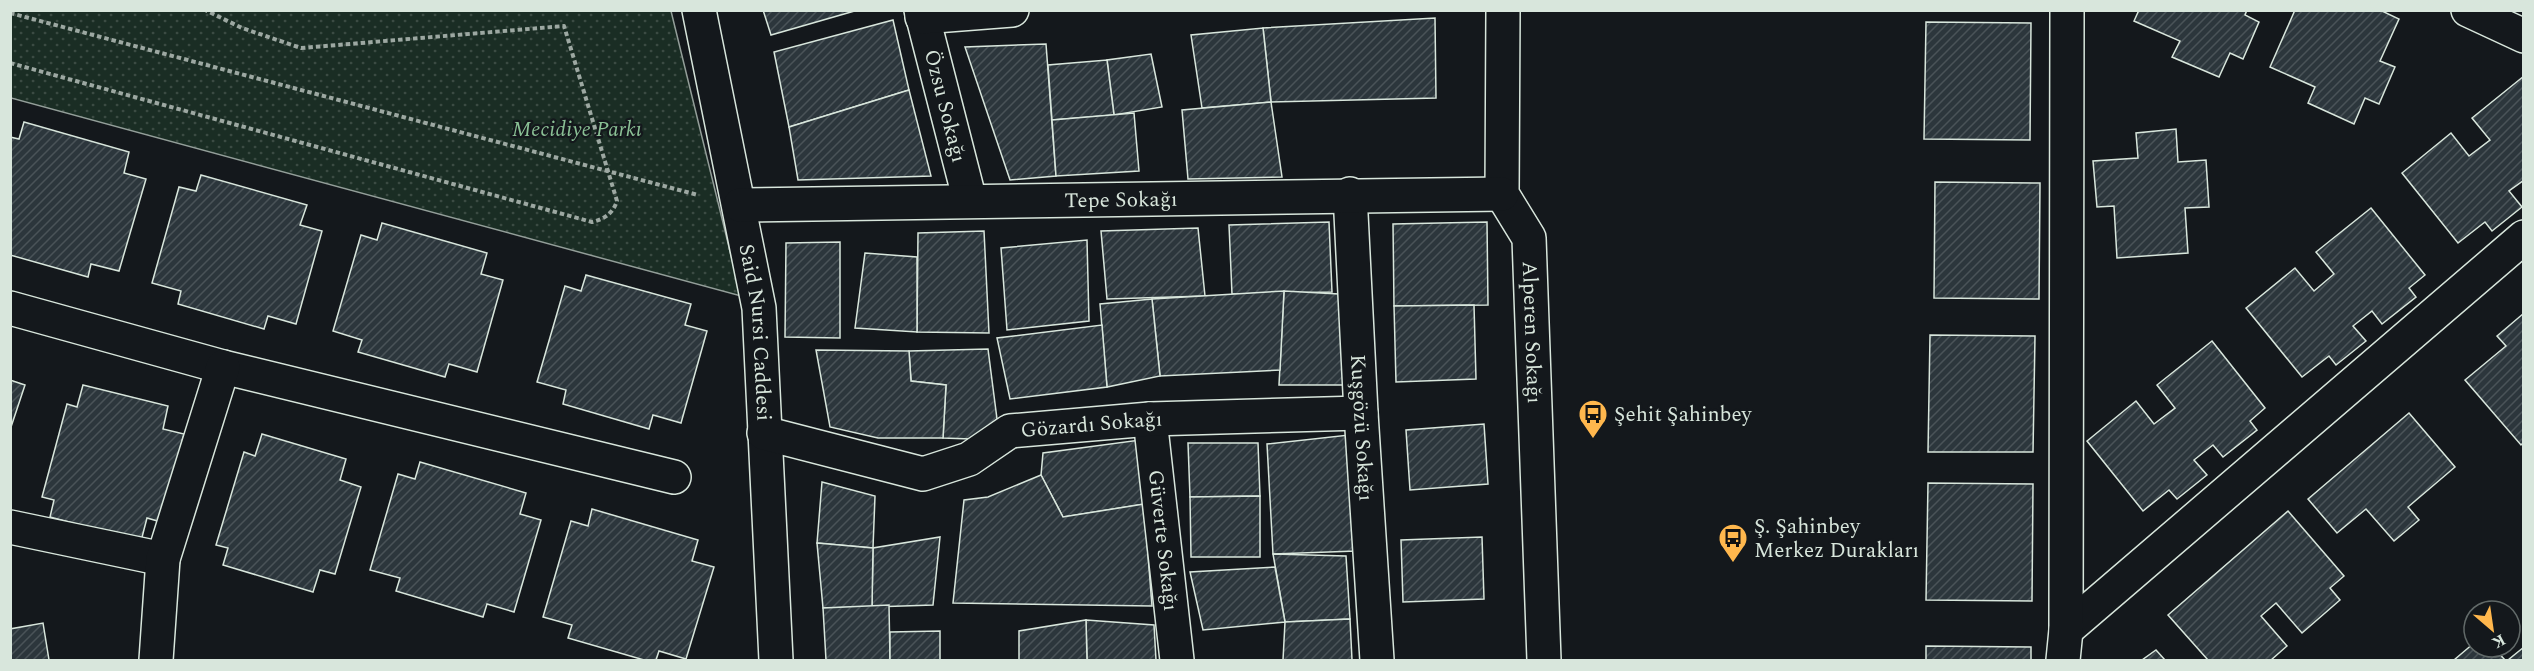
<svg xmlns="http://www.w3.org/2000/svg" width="2534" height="671" font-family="Spectral,serif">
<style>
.park{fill:url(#park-dots);stroke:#939e99;stroke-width:1.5}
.building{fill:url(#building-hatch);stroke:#d8e6dc;stroke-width:1.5}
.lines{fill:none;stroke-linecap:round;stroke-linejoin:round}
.minor-casing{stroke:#d8e6dc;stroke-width:36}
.path{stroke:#9da8a2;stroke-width:4;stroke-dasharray:4.5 3;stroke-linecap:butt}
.minor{stroke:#14181c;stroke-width:33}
.labels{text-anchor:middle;stroke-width:4.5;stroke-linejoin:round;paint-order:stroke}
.street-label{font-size:21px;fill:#d8e6dc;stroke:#14181c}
.park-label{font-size:21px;font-style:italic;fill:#8ac095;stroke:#14181c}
.poi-label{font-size:21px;fill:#d8e6dc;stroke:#14181c;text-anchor:start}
</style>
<defs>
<pattern id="park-dots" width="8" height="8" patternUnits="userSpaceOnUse" patternTransform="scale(1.5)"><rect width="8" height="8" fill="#1a2d24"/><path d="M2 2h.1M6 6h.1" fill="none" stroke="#3b4b43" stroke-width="1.8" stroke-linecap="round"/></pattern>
<pattern id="building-hatch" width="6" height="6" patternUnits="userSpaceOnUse" patternTransform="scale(1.5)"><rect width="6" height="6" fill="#2c363c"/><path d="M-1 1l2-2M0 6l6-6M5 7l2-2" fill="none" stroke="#4a5358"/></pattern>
</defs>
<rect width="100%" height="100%" fill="#14181c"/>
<!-- park -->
<polygon class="park" points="314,10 671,11 741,296 11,98 10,11"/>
<!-- building -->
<g class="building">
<polygon points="763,10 858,10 771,35"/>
<polygon points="2139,10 2247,10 2245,15 2259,22 2243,59 2230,53 2219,77 2172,57 2180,41 2134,21"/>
<polygon points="2295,10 2380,10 2399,19 2380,61 2395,67 2379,104 2365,98 2354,124 2308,103 2315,87 2270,67"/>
<polygon points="1435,18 1436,98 1271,102 1263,28"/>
<polygon points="893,20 909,90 789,127 774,52"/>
<polygon points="1926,22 2031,23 2030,140 1924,139"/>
<polygon points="1263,28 1271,102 1202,108 1191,35"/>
<polygon points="1046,44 1056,176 1010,180 965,47"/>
<polygon points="1151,54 1162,107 1114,115 1107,60"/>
<polygon points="1107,60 1114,115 1052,120 1048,65"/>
<polygon points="2524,76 2524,180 2509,191 2522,207 2492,231 2485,222 2458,243 2402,173 2451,133 2469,156 2490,140 2472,118"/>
<polygon points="909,90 931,176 798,180 789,127"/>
<polygon points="1271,102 1282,177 1188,179 1182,110"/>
<polygon points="1134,113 1139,171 1056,176 1052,120"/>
<polygon points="24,122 129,152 124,173 146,179 119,271 91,264 88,277 10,255 10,137 19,139"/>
<polygon points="2176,129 2178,162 2206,160 2209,207 2185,208 2188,253 2117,258 2114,206 2097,207 2093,161 2138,158 2136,133"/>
<polygon points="201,175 307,205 300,225 322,231 296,324 268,316 264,329 178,304 181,291 152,283 179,187 196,191"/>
<polygon points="1935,182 2040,183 2039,299 1934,298"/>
<polygon points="2371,208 2425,275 2409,288 2416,297 2382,324 2372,311 2353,326 2366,341 2336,365 2329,356 2302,377 2246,308 2295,268 2314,291 2334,274 2316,252"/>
<polygon points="1329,222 1332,292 1232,294 1229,225"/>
<polygon points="1487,222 1488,305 1394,306 1393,224"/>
<polygon points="382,223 487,253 481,274 503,280 477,372 449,364 445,377 358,352 362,340 333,331 361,235 377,240"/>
<polygon points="1198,228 1205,296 1107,299 1101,231"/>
<polygon points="984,231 989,333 917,332 918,233"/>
<polygon points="1087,240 1089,321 1007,330 1001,248"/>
<polygon points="840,242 840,338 785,337 786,243"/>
<polygon points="865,253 917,257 917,332 855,328"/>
<polygon points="586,275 691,304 685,325 707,331 681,423 653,415 649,429 563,404 566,390 537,382 565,286 581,291"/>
<polygon points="1284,291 1339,294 1346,385 1279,385"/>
<polygon points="1284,291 1280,370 1160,376 1152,299"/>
<polygon points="1152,299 1160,376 1107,387 1100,304"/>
<polygon points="1474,305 1476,379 1396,382 1394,306"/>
<polygon points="2524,313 2524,442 2521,445 2465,380 2506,346 2497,336"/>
<polygon points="1102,325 1107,387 1010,399 997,338"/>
<polygon points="1930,335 2035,336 2033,452 1928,452"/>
<polygon points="2212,341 2265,408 2250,421 2257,430 2223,457 2213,445 2194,460 2207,475 2177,499 2169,490 2143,511 2087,441 2136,401 2154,424 2175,408 2157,385"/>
<polygon points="988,349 997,419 971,439 943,438 946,385 911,381 909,351"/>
<polygon points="816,350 909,351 911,381 946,385 943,438 878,438 830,427"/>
<polygon points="10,380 25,385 10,430"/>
<polygon points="83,385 168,406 163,429 184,434 161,522 147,518 141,541 50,517 54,500 42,497 67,404 77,407"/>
<polygon points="2409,413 2455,467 2408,507 2419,520 2394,541 2366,509 2337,533 2308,499"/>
<polygon points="1484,424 1488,484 1410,490 1406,430"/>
<polygon points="262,434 346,459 340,480 361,487 335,574 320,570 313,592 223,565 228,548 216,545 244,452 255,456"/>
<polygon points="1349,435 1356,551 1273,554 1267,444"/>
<polygon points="1140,440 1144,504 1063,517 1041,475 1043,453"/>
<polygon points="1188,443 1258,443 1260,496 1190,497"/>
<polygon points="420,462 526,493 520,514 541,520 514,612 487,604 483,617 396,591 400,578 370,570 398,474 415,479"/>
<polygon points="1041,475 1063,517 1144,504 1152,606 953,603 964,500 988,497"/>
<polygon points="822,482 875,496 873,548 817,543"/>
<polygon points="1928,483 2033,484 2032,601 1926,600"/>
<polygon points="1260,496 1260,557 1191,557 1190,497"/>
<polygon points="592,509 698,540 692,561 714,567 686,659 659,651 656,660 644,660 568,638 572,625 543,617 571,521 588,526"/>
<polygon points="2288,511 2344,576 2330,588 2340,600 2302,633 2276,603 2261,616 2287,646 2271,660 2208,660 2168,615"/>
<polygon points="940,537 933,605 872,607 873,548"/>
<polygon points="1482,537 1484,599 1403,602 1401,540"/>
<polygon points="817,543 873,548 872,607 823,608"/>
<polygon points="1273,554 1346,556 1350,619 1285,622"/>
<polygon points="1275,567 1285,622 1203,630 1190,572"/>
<polygon points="889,605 890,660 826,660 823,608"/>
<polygon points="1350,619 1352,660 1283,660 1285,622"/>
<polygon points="1086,620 1154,625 1156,660 1087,660"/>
<polygon points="1086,620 1087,660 1019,660 1019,631"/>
<polygon points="43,623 49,660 10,660 10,629"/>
<polygon points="940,631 940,660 890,660 890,632"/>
<polygon points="2474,643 2474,647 2493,647 2505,660 2454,660"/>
<polygon points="1926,646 2031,647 2031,660 1926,660"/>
<polygon points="2524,647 2524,660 2508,660"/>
<polygon points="2156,650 2165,660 2142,660"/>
</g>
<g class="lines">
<!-- minor casing -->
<g class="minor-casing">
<g id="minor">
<path id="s1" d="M699 10 759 308 776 660"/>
<path id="s2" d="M921 10 970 201"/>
<path id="s3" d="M1503 10 1502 194 1529 238 1544 660"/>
<polyline points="2468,10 2524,36"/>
<polyline points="922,17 1012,10"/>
<path id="s4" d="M1350 194 1361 413 1377 660"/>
<path id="s5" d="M740 205 1502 194"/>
<polyline points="10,308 223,367 674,477"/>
<path id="s6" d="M1150 419 1177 660"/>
<path id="s7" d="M764 433 923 474 969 459 1010 431 1150 419 1361 413"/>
<polyline points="10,527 163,559"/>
<polyline points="2066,630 2524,237"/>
<polyline points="156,660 163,559 223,367"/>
<polyline points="2063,660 2066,630 2067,10"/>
</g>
</g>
<!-- path -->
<g class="path">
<polyline points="10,13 698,195"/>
<path d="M10 63 592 222C605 219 613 213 617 201L564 26 301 48 242 28 205 10"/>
</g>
<!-- minor -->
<use href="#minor" class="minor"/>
</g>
<!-- icons -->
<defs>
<g id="bus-pin" transform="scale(1.5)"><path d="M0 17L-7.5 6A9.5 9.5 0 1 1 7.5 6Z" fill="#ffb74d" stroke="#14181c"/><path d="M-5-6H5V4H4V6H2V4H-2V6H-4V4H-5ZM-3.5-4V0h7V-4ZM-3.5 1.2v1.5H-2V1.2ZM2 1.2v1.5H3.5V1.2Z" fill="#111"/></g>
</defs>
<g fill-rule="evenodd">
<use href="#bus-pin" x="1593" y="414"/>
<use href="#bus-pin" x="1733" y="538"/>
</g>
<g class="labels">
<!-- street labels -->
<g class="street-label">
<text dy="7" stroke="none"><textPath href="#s2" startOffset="99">Özsu Sokağı</textPath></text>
<text dy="7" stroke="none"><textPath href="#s5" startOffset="381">Tepe Sokağı</textPath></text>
<text dy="7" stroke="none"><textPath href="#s3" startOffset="330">Alperen Sokağı</textPath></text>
<text dy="7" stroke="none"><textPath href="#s1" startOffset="328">Said Nursi Caddesi</textPath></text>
<text dy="7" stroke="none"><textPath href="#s7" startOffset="344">Gözardı Sokağı</textPath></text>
<text dy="7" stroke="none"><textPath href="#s4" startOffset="234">Kuşgözü Sokağı</textPath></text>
<text dy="7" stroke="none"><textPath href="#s6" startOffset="122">Güverte Sokağı</textPath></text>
</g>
<!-- park labels -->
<g class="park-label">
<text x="577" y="136">Mecidiye Parkı</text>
</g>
<!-- poi labels -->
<g class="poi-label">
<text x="1614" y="421">Şehit Şahinbey</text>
<text x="1754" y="533">Ş. Şahinbey<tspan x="1754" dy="24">Merkez Durakları</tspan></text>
</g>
</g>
<!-- border -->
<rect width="2534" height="671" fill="none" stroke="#d8e6dc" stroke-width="24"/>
<!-- north arrow -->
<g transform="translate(2492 629) rotate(151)"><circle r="28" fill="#14181c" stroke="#626a69" stroke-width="1.5"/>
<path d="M0-4.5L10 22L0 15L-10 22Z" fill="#ffb74d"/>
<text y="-9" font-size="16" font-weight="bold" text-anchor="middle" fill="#d8e6dc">K</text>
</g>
</svg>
